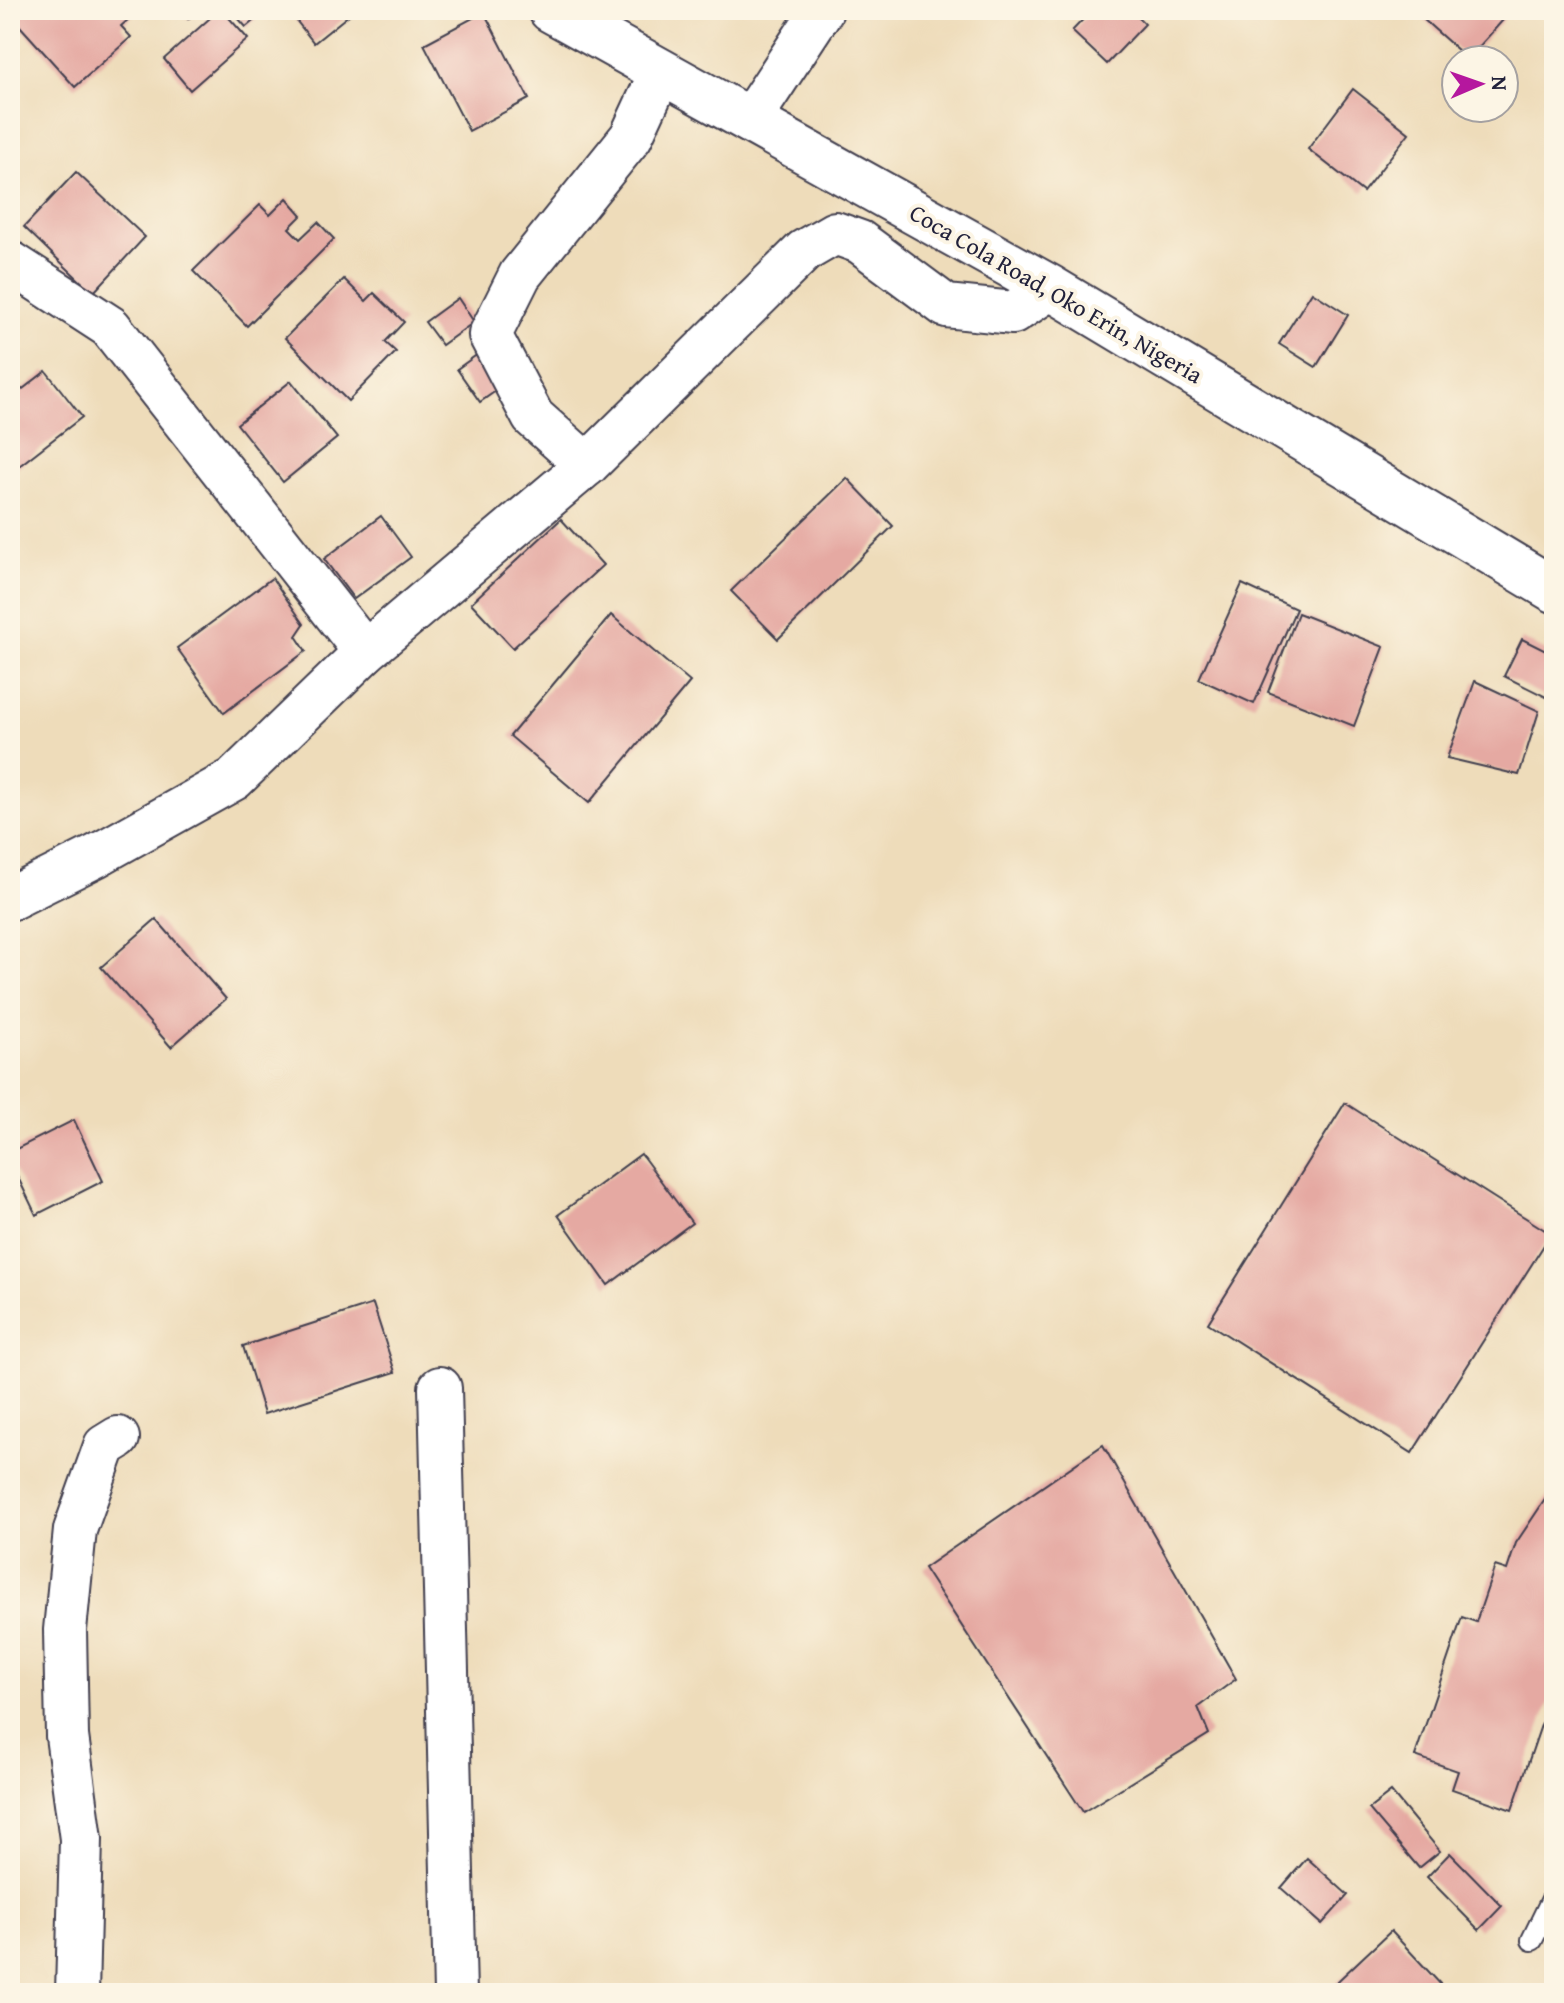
<svg xmlns="http://www.w3.org/2000/svg" width="1564" height="2003" font-family="'Gentium Book Plus',serif">
<style>
.building{fill:#e5a9a2}
.lines{fill:none;stroke-linecap:round;stroke-linejoin:round}
.service-casing{stroke:#413e4e;stroke-width:24}
.minor-casing{stroke:#413e4e;stroke-width:46}
.tertiary-casing{stroke:#413e4e;stroke-width:48}
.service{stroke:#fff;stroke-width:20}
.minor{stroke:#fff;stroke-width:42}
.tertiary{stroke:#fff;stroke-width:44}
.labels{text-anchor:middle;stroke-width:8;stroke-linejoin:round;paint-order:stroke}
.street-label{font-size:24px;fill:#22223b;stroke:#fcf5e5}
</style>
<rect width="100%" height="100%" fill="#fcf5e5"/>
<filter id="ink" filterUnits="userSpaceOnUse"><feTurbulence type="fractalNoise" baseFrequency=".0125" numOctaves="2"/><feDisplacementMap in="SourceGraphic" scale="16" xChannelSelector="R" yChannelSelector="G"/><feConvolveMatrix kernelMatrix="1 2 1 2 8 2 1 2 1" color-interpolation-filters="sRGB"/></filter>
<filter id="wash" filterUnits="userSpaceOnUse"><feTurbulence type="fractalNoise" baseFrequency=".006" numOctaves="4" result="noise"/><feDisplacementMap in="SourceGraphic" scale="32" xChannelSelector="R" yChannelSelector="G"/><feGaussianBlur stdDeviation="1.8" result="paint"/><feColorMatrix in="noise" values="0 0 0 0 0 0 0 0 0 0 0 0 0 0 0 0 0 1.4 0 .05"/><feComposite in="paint" operator="in"/></filter>
<g filter="url(#wash)">
<rect width="100%" height="100%" fill="#eedcba"/>
<g id="blocks">
<!-- building -->
<g class="building">
<polygon points="10,10 139,10 121,26 131,37 75,87 10,15"/>
<polygon points="180,10 199,10 188,19"/>
<polygon points="219,10 222,10 248,39 190,90 164,59"/>
<polygon points="231,10 266,10 246,27"/>
<polygon points="288,10 355,10 314,43"/>
<polygon points="1092,10 1131,10 1145,24 1107,64 1072,31"/>
<polygon points="1248,10 1268,10 1258,20"/>
<polygon points="1428,10 1512,10 1468,59 1422,18"/>
<polygon points="484,12 529,99 469,131 424,44"/>
<polygon points="1353,89 1409,133 1363,192 1308,149"/>
<polygon points="76,172 145,237 93,293 24,227"/>
<polygon points="287,198 302,215 289,228 300,239 318,222 334,239 247,326 193,271 260,205 270,215"/>
<polygon points="344,279 366,301 374,293 404,322 385,342 396,352 348,401 285,338"/>
<polygon points="1312,292 1348,315 1316,367 1279,344"/>
<polygon points="458,298 474,322 442,345 425,322"/>
<polygon points="478,354 500,388 480,402 457,369"/>
<polygon points="46,371 82,417 10,473 10,399"/>
<polygon points="291,381 337,438 283,482 237,424"/>
<polygon points="847,478 893,526 778,639 731,591"/>
<polygon points="381,516 411,557 354,599 324,559"/>
<polygon points="561,519 603,565 513,648 471,603"/>
<polygon points="272,578 304,624 296,636 306,651 224,713 177,648"/>
<polygon points="1242,584 1296,609 1254,704 1199,679"/>
<polygon points="1298,613 1384,647 1354,726 1268,692"/>
<polygon points="611,615 690,682 589,803 510,736"/>
<polygon points="1522,639 1554,655 1554,701 1504,676"/>
<polygon points="1475,681 1539,711 1519,775 1447,758"/>
<polygon points="156,919 226,999 171,1047 101,967"/>
<polygon points="1345,1103 1551,1234 1412,1453 1208,1323"/>
<polygon points="74,1120 103,1181 36,1215 10,1161 10,1152"/>
<polygon points="641,1154 692,1223 608,1285 558,1215"/>
<polygon points="373,1304 395,1372 264,1414 243,1346"/>
<polygon points="1103,1445 1236,1679 1198,1707 1209,1734 1083,1812 924,1568"/>
<polygon points="1554,1486 1554,1687 1512,1810 1452,1789 1458,1771 1415,1756 1462,1617 1476,1622 1495,1566 1507,1570 1516,1543"/>
<polygon points="1391,1792 1440,1851 1419,1868 1369,1809"/>
<polygon points="1450,1853 1502,1906 1479,1930 1427,1877"/>
<polygon points="1307,1858 1348,1895 1322,1924 1281,1888"/>
<polygon points="1391,1931 1444,1988 1439,1993 1325,1993"/>
</g>
</g>
</g>
<g filter="url(#ink)">
<use href="#blocks" fill-opacity="0" stroke="#413e4e" stroke-width="2"/>
<g class="lines">
<!-- service casing -->
<g class="service-casing">
<polyline id="service" points="1532,1940 1554,1895"/>
</g>
<!-- minor casing -->
<g class="minor-casing">
<g id="minor">
<polyline points="749,121 822,10"/>
<polyline points="10,262 110,327 365,652"/>
<polyline points="587,465 533,417 490,335 520,275 631,137 661,72"/>
<polyline points="10,899 96,856 234,779 365,652 587,465 804,251 835,233 860,242 946,306 1013,313 1051,288"/>
<polyline points="440,1388 455,1993"/>
<polyline points="77,1993 81,1839 67,1736 65,1630 75,1530 105,1446 118,1438"/>
</g>
</g>
<!-- tertiary casing -->
<g class="tertiary-casing">
<polyline id="tertiary" points="551,10 1051,288 1554,590"/>
</g>
<!-- service -->
<use href="#service" class="service"/>
<!-- minor -->
<use href="#minor" class="minor"/>
<!-- tertiary -->
<use href="#tertiary" class="tertiary"/>
</g>
</g>
<g class="labels">
<!-- street labels -->
<g class="street-label">
<text transform="translate(1056 294) rotate(30)" y="8">Coca Cola Road, Oko Erin, Nigeria</text>
</g>
</g>
<!-- margin -->
<rect width="1564" height="2003" fill="none" stroke="#fcf5e5" stroke-width="40"/>
<!-- north arrow -->
<g transform="translate(1480 84) rotate(88)"><circle r="38" fill="#fcf5e5" stroke="#a5a1a1" stroke-width="2"/>
<path d="M0-6L14 30L0 20L-14 30Z" fill="#b5179e"/>
<text y="-12" font-size="22" font-weight="bold" text-anchor="middle" fill="#22223b">N</text>
</g>
</svg>
